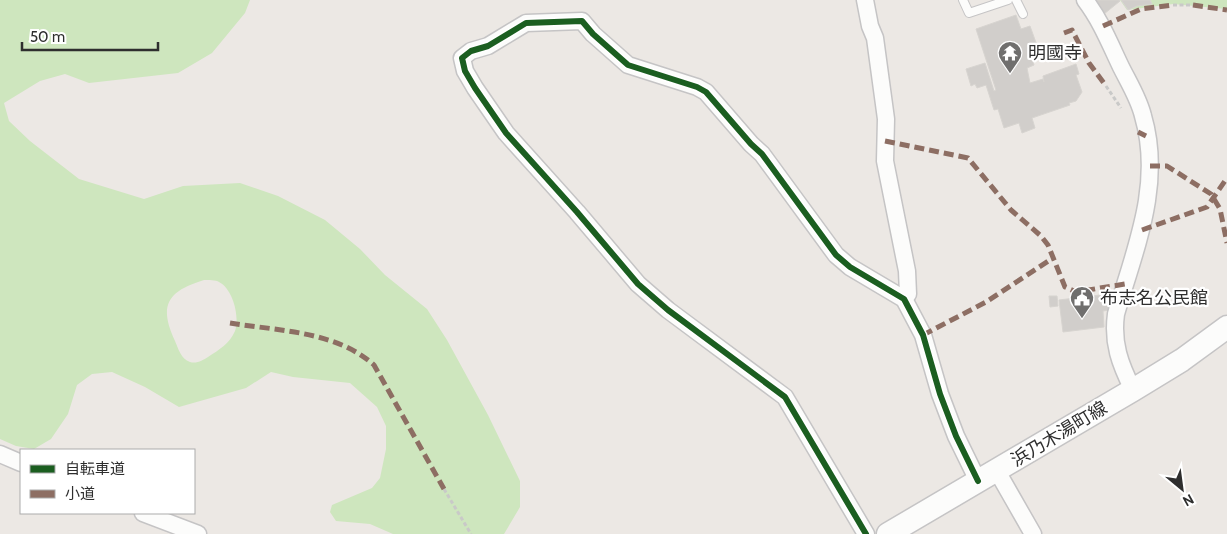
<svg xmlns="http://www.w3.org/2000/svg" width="1227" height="534" font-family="Cabin,'Noto Sans JP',sans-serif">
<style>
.green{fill:#cee6be;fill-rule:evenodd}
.building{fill:#d1cecb;stroke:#d7d4d0}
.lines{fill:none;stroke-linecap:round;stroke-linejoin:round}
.lane-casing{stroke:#c5c4c5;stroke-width:10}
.street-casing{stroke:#c5c4c5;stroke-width:19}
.secondary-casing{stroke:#c5c4c5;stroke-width:25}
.path{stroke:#c9c9c8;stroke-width:3;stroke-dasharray:4 2.5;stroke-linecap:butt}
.lane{stroke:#fcfcfb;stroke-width:8}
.street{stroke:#fcfcfb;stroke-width:16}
.secondary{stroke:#fcfcfb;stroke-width:22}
.quiet{stroke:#8d6e63;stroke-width:5;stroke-dasharray:10 5;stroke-linecap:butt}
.cycleway-casing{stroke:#fff;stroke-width:9}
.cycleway{stroke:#1b5e20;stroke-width:6}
.labels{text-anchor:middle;stroke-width:4.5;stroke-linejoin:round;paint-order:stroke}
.poi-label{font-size:18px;fill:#2e2e2e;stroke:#fff;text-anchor:start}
.street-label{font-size:18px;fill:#2e2e2e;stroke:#fff}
</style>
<rect width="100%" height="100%" fill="#ece8e4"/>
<!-- green -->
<g class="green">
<path d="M0 0H250L245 13 212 53 178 73 89 83 65 74 40 81 4 103 9 121 30 141 79 179 144 199 183 186 240 183 278 196 325 220 360 249 385 275 427 309 447 340 488 415 520 481V507L504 534H393L370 524 336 521 330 512 332 505 372 488 380 478 386 449V426L377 407 350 383 293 377 271 372 246 388 179 407 145 387 112 372 92 374 77 385 68 414 51 439 34 449 16 446 0 439ZM204 280C208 280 216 280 219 282 233 289 240 317 235 331 230 343 219 350 208 357 203 360 197 364 190 362 181 359 178 348 175 341 158 305 168 291 204 280Z"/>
<polygon points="1120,0 1227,0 1227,9 1173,4 1127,10"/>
</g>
<!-- building -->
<g class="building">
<polygon points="1096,0 1119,0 1120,1 1104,14 1094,2"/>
<polygon points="1121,0 1150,0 1152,4 1137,6 1128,10"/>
<polygon points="1016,15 1021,29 1030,26 1039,51 1030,53 1034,65 1027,68 1030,83 1043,79 1044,82 1043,76 1076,64 1079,74 1076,75 1082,92 1076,101 1069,103 1070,105 1032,118 1035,128 1022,133 1019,123 1004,128 998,109 994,110 986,85 977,88 975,84 971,86 966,69 985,63 994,91 996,90 976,29"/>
<polygon points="1108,294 1110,310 1103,311 1104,327 1063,332 1059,300"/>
<polygon points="1049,296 1057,296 1058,306 1050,307"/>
</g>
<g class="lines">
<!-- lane casing -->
<g class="lane-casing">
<g id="lane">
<polyline points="963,0 969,13 1008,0"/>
<polyline points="1016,0 1023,14"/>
</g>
</g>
<!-- street casing -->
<g class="street-casing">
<g id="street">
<polyline points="865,0 870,26 875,38 886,119 885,161 907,271 908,294 904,299"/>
<path d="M1085 0C1101 21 1110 44 1121 67 1129 83 1139 99 1143 116 1163 184 1135 249 1116 314 1112 343 1120 364 1133 390"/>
<polyline points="0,454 21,463"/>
<polyline points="997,471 1033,534"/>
<polyline points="143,513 198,534"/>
<polyline points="866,534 785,397 668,310 638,284 577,212 506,133 475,88 465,71 462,58 471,51 488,46 526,23 582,21 593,34 628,65 697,87 706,92 751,144 762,154 836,255 850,267 904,299 923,335 940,394 956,436 978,481"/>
</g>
</g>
<!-- secondary casing -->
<g class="secondary-casing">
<polyline id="secondary" points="888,534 1133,390 1182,360 1227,327"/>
</g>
<!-- path -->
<g class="path">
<polyline points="1173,5 1193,5"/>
<polyline points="1106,86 1121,108"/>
<polyline points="444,489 471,534"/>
</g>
<!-- lane -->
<use href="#lane" class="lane"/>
<!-- street -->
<use href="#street" class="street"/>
<!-- secondary -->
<use href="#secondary" class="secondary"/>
<!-- quiet -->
<g class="quiet">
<polyline points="1193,5 1227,10"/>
<polyline points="1103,26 1141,9 1173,5"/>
<polyline points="1064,33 1072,30 1089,63 1106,86"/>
<polyline points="1138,132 1146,136"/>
<polyline points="885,141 968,158 1011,210 1041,236 1048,245 1065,287 1076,292 1125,284"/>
<polyline points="1150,166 1167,166 1211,194 1220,209 1227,243"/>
<polyline points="1142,230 1207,207 1227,178"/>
<path d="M230 323C279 331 336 331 374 365L444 489"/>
<polyline points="923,335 986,302 1053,258"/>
</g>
<!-- cycleway casing -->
<g class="cycleway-casing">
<polyline id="cycleway" points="866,534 785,397 668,310 638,284 577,212 506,133 475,88 465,71 462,58 471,51 488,46 526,23 582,21 593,34 628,65 697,87 706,92 751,144 762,154 836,255 850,267 904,299 923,335 940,394 956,436 978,481"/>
</g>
<!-- cycleway -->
<use href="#cycleway" class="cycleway"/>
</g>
<!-- icons -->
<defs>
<g id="temple-pin" transform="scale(1.25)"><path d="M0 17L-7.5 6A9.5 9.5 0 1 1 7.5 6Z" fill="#706f6e" stroke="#fff"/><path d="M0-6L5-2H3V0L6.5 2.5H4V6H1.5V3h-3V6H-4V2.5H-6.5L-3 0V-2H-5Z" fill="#fff"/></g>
<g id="civic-pin" transform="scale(1.25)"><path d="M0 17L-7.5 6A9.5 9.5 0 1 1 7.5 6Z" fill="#706f6e" stroke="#fff"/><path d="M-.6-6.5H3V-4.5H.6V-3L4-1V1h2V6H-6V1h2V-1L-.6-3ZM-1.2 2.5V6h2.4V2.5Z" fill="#fff"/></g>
</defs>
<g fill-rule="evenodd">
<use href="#temple-pin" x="1010" y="53"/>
<use href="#civic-pin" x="1082" y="298"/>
</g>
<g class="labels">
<!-- poi labels -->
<g class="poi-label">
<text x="1028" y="59">明國寺</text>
<text x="1100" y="304">布志名公民館</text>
</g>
<!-- street labels -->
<g class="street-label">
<text transform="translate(1059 434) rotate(-31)" y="6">浜乃木湯町線</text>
</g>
</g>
<!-- legend -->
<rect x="20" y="449" width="175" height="65" fill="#ffffff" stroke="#ababab"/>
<rect x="30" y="465" width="25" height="8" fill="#1b5e20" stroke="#ababab"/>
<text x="65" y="474" font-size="15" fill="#2e2e2e">自転車道</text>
<rect x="30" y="490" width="25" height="8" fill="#8d6e63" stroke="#ababab"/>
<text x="65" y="499" font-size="15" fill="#2e2e2e">小道</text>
<!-- north arrow -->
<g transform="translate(1182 489) rotate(151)" stroke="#ffffff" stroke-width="4" paint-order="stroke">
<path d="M0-4L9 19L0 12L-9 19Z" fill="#2e2e2e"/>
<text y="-8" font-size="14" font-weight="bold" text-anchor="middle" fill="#2e2e2e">N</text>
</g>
<!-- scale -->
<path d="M22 42v8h136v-8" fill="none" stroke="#2e2e2e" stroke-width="2.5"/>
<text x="30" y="42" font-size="15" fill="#2e2e2e" stroke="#ffffff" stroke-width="4" paint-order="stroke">50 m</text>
</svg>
